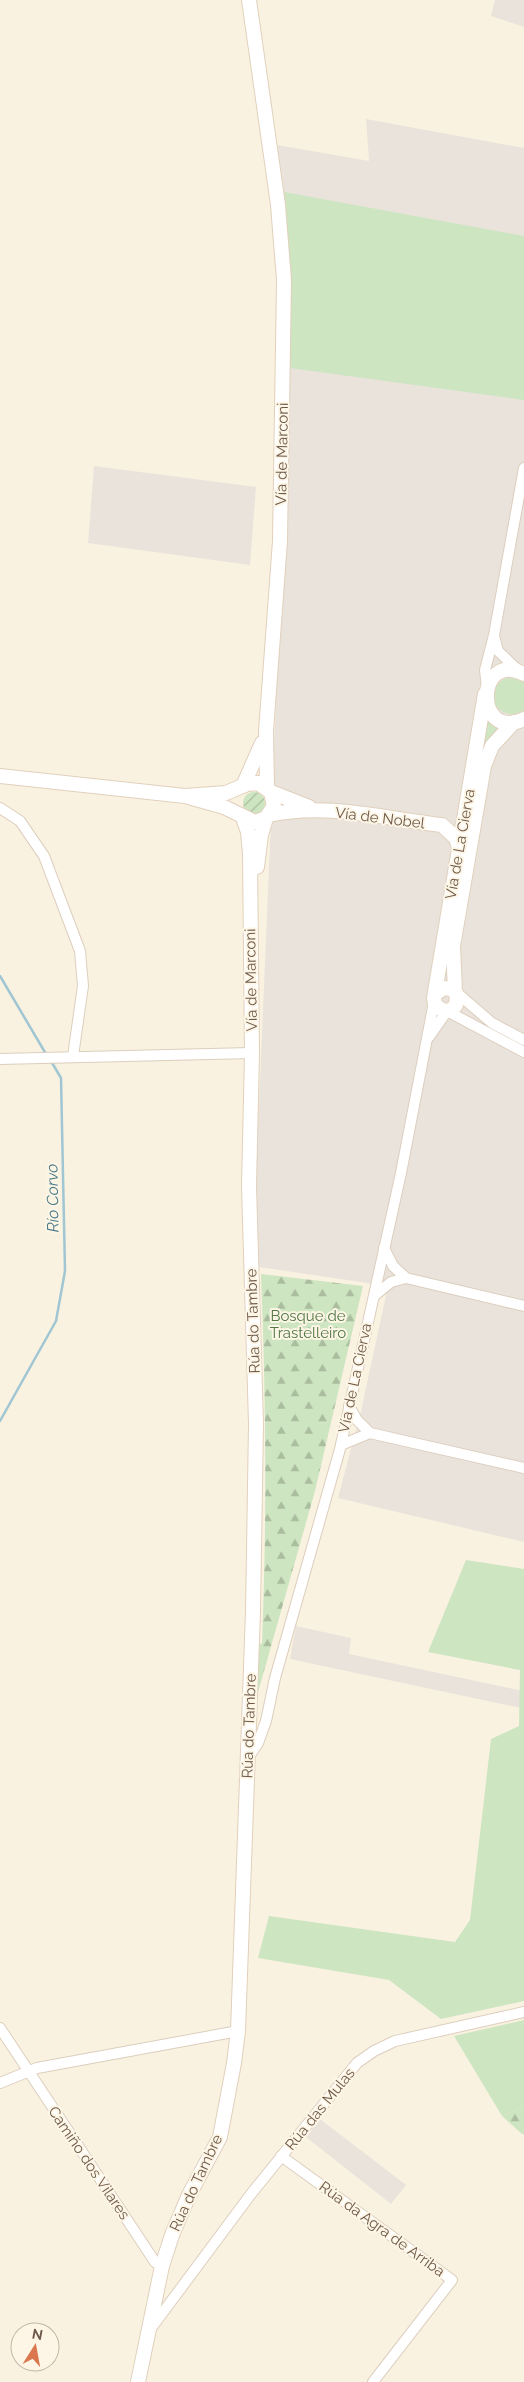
<svg xmlns="http://www.w3.org/2000/svg" width="524" height="2382" font-family="Raleway,sans-serif">
<style>
.industrial{fill:#e9e3dc}
.green{fill:#cde5c1}
.forest{fill:url(#forest-firs)}
.garden{fill:url(#garden-furrows)}
.lines{fill:none;stroke-linecap:round;stroke-linejoin:round}
.stream{stroke:#9fc6d2;stroke-width:2.5}
.street-casing{stroke:#ddcebe;stroke-width:12}
.secondary-casing{stroke:#e1d0bc;stroke-width:16}
.street{stroke:#fff;stroke-width:10}
.secondary{stroke:#fff;stroke-width:14}
.labels{text-anchor:middle;stroke-width:4;stroke-linejoin:round;paint-order:stroke}
.street-label{font-size:15px;fill:#6e594a;stroke:#fdf6e6}
.park-label{font-size:15px;fill:#527946;stroke:#fdf6e6}
.water-label{font-size:16px;font-style:italic;fill:#497887;stroke:#fdf6e6}
</style>
<defs>
<pattern id="forest-firs" width="22" height="20" patternUnits="userSpaceOnUse" patternTransform="scale(1.25)"><rect width="22" height="20" fill="#cde5c1"/><path d="M5 1l3.5 6h-7zM16 11l3.5 6h-7z" fill="#abbd9f"/></pattern>
<pattern id="garden-furrows" width="10" height="10" patternUnits="userSpaceOnUse" patternTransform="scale(1.25)"><rect width="10" height="10" fill="#cde5c1"/><path d="M-1 1l2-2M0 10L10 0M9 11l2-2" fill="none" stroke="#abbd9f"/></pattern>
</defs>
<rect width="100%" height="100%" fill="#faf2e1"/>
<!-- industrial -->
<g class="industrial">
<polygon points="495,0 524,0 524,27 491,16"/>
<polygon points="366,119 524,148 524,1542 338,1498 361,1411 388,1286 259,1267 256,1176 290,368 291,289 284,192 277,145 369,161"/>
<polygon points="94,466 256,487 250,565 88,543"/>
<polygon points="296,1626 351,1638 349,1654 523,1691 521,1708 290,1659"/>
<polygon points="320,2119 406,2185 391,2204 306,2137"/>
</g>
<!-- green -->
<g class="green">
<polygon points="284,192 524,236 524,400 290,368 291,289"/>
<path d="M507 678 519 679 524 682V710C497 726 480 689 507 678Z"/>
<polygon points="485,719 498,727 482,754"/>
<polygon points="466,1560 524,1569 524,2001 441,2019 389,1980 258,1958 269,1916 455,1942 470,1920 491,1739 519,1726 520,1670 428,1652"/>
<polygon points="524,2020 524,2106 502,2116 454,2036"/>
</g>
<!-- forest -->
<g class="forest">
<path d="M261 1274 363 1286 315 1491 257 1696 259 1645 262 1643C267 1519 266 1397 261 1274Z"/>
<polygon points="524,2106 524,2134 522,2134 502,2116"/>
</g>
<!-- garden -->
<circle class="garden" cx="254" cy="803" r="11"/>
<g class="lines">
<!-- stream -->
<g class="stream">
<polyline points="0,976 46,1054"/>
<polyline points="0,1421 56,1321 65,1271 61,1078 51,1061"/>
</g>
<!-- street casing -->
<g class="street-casing">
<g id="street">
<polyline points="494,636 498,651 520,672"/>
<polyline points="487,687 485,670 494,635 524,468"/>
<polyline points="0,808 20,821 44,856 80,951 83,986 73,1056"/>
<polyline points="456,992 492,1023 524,1040"/>
<polyline points="429,1037 447,1011 524,1052"/>
<polyline points="0,1059 252,1053"/>
<polyline points="384,1248 393,1266 406,1278 524,1306"/>
<polyline points="374,1296 391,1282 406,1278"/>
<polyline points="349,1406 357,1420 370,1433 524,1468"/>
<polyline points="341,1445 370,1433"/>
<polyline points="248,1758 258,1743 266,1721 275,1678 340,1449 401,1173 434,1002"/>
<polyline points="0,2028 155,2262 162,2266"/>
<polyline points="0,2083 37,2068 238,2031"/>
<polyline points="281,2156 452,2280 373,2382"/>
<polyline points="152,2327 251,2194 357,2063 374,2051 395,2041 524,2012"/>
</g>
</g>
<!-- secondary casing -->
<g class="secondary-casing">
<g id="secondary">
<polyline points="249,0 278,205 284,280 280,541 266,731 267,787"/>
<path d="M524 674C475 649 474 743 524 719"/>
<polyline points="0,776 185,796 226,793 247,784 258,783 271,792 274,806 266,818 255,822 224,807 185,796"/>
<polyline points="243,786 262,743"/>
<polyline points="271,792 309,807"/>
<path d="M269 815C325 802 386 819 442 825L456 838 459 848"/>
<polyline points="257,867 261,835 266,818"/>
<polyline points="455,992 453,946 484,766 492,746 514,722"/>
<polyline points="435,994 444,988 452,989 457,995 456,1005 451,1010 444,1011 435,1005 434,998 485,694"/>
<polyline points="138,2382 162,2266 172,2235 189,2195 220,2137 234,2063 238,2031 253,1611 256,1424 249,1186 252,1053 250,853 248,832 243,818"/>
</g>
</g>
<!-- street -->
<use href="#street" class="street"/>
<!-- secondary -->
<use href="#secondary" class="secondary"/>
</g>
<g class="labels">
<!-- street labels -->
<g class="street-label">
<text transform="translate(282 454) rotate(-89)" y="5">Vía de Marconi</text>
<text transform="translate(380 818) rotate(7)" y="5">Vía de Nobel</text>
<text transform="translate(460 844) rotate(-80)" y="5">Vía de La Cierva</text>
<text transform="translate(251 980) rotate(-91)" y="5">Vía de Marconi</text>
<text transform="translate(253 1321) rotate(-92)" y="5">Rúa do Tambre</text>
<text transform="translate(355 1378) rotate(-78)" y="5">Vía de La Cierva</text>
<text transform="translate(249 1726) rotate(-88)" y="5">Rúa do Tambre</text>
<text transform="translate(320 2109) rotate(-51)" y="5">Rúa das Mulas</text>
<text transform="translate(89 2163) rotate(56)" y="5">Camiño dos Vilares</text>
<text transform="translate(196 2183) rotate(-65)" y="5">Rúa do Tambre</text>
<text transform="translate(382 2229) rotate(36)" y="5">Rúa da Agra de Arriba</text>
</g>
<!-- park labels -->
<g class="park-label">
<text x="308" y="1321">Bosque de<tspan x="308" dy="17">Trastelleiro</tspan></text>
</g>
<!-- water labels -->
<g class="water-label">
<text transform="translate(52 1198) rotate(-91)" y="6">Río Corvo</text>
</g>
</g>
<!-- north arrow -->
<g transform="translate(35 2347) rotate(11)"><circle r="24" fill="#fdf6e6" stroke="#c4b7a8"/>
<path d="M0-4L9 19L0 12L-9 19Z" fill="#da774f"/>
<text y="-8" font-size="14" font-weight="bold" text-anchor="middle" fill="#6e594a">N</text>
</g>
</svg>
